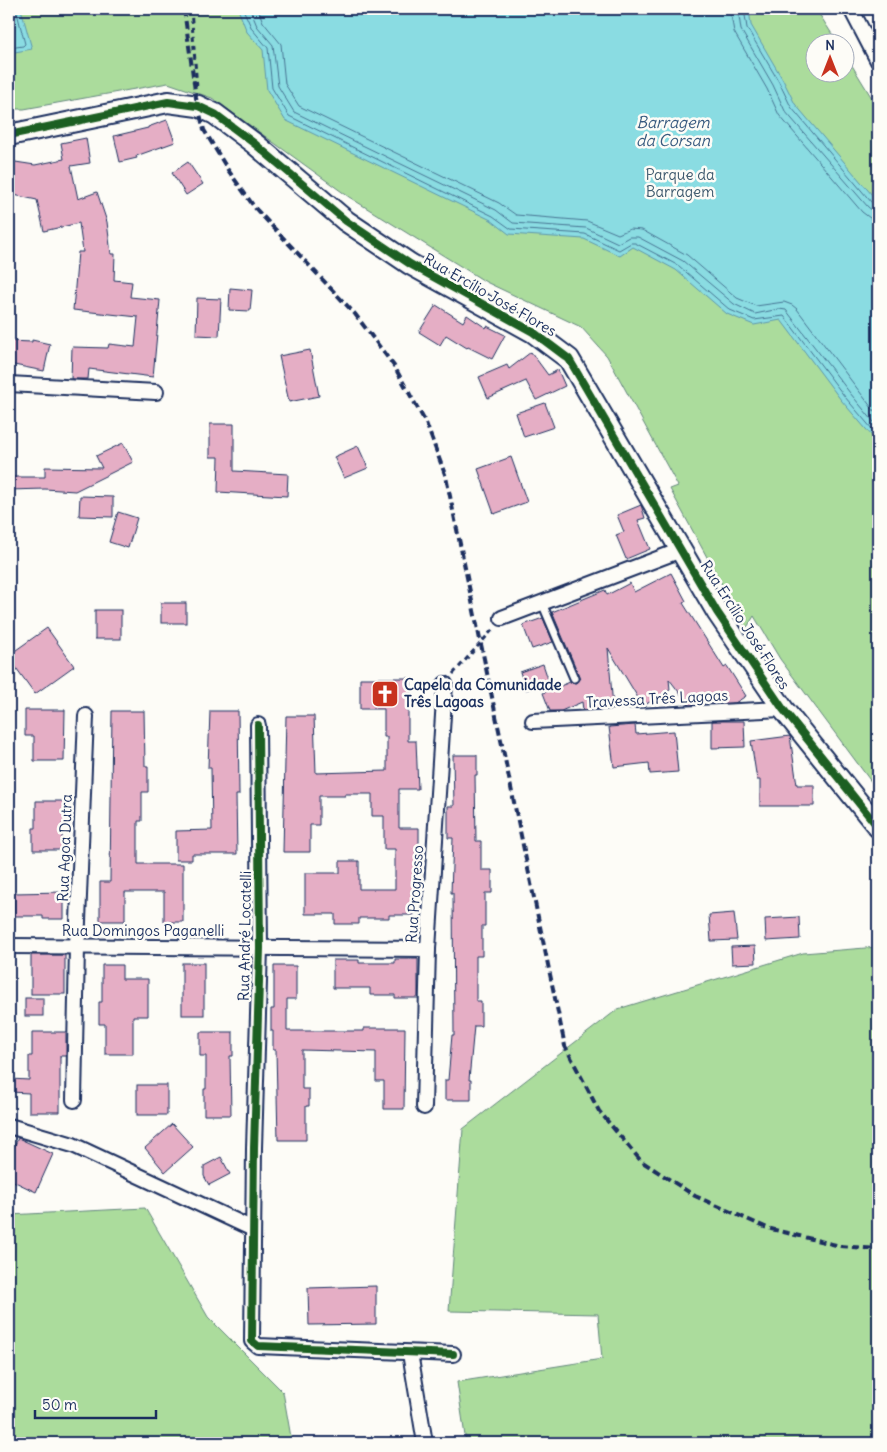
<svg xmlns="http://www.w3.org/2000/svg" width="887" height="1452" font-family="Delius,sans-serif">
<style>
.green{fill:#abdc9c;stroke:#63867d}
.water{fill:#8adce2;stroke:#5e97ad}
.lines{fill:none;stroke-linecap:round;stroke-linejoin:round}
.shore{stroke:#477493;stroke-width:1}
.building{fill:#e5aec5;stroke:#1b2f5e}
.lane-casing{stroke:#1b2f5e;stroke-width:11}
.street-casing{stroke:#1b2f5e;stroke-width:18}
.secondary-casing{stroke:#1b2f5e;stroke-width:24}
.path{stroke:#1b2f5e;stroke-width:3;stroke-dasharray:5 4;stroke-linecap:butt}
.lane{stroke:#fdfcf7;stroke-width:7}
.street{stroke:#fdfcf7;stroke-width:14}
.secondary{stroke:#fdfcf7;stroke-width:20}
.rail{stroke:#1b2f5e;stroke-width:4;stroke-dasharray:8 4;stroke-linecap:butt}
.cycleway-casing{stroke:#fdfcf7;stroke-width:11}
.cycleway{stroke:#1b5e20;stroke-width:8}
.labels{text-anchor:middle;stroke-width:5;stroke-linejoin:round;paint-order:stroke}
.park-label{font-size:15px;fill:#3f5a6e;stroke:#fdfcf7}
.street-label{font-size:15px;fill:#1b2f5e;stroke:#fdfcf7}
.poi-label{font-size:15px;font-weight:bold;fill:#1b2f5e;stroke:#fdfcf7;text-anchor:start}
.water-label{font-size:16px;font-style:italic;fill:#375a7f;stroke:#fdfcf7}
</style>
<rect width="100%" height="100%" fill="#fdfcf7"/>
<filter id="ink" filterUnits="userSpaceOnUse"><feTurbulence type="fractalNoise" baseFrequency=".02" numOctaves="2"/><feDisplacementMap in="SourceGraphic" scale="10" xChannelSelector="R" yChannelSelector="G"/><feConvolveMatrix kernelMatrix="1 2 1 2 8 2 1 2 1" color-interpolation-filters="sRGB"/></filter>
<g filter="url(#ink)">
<!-- green -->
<g class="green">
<polygon points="9,9 816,9 837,42 814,42 814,72 844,72 845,54 878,108 878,791 780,659 754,616 746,629 670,489 678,486 607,356 581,327 486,282 349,197 212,98 168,83 24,109 9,109"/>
<polygon points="878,947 878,1443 466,1443 457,1382 602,1359 598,1314 449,1311 463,1129 618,1009 803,953"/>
<polygon points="145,1208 208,1317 283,1392 292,1443 9,1443 9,1215"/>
</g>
<!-- water -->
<g class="water">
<polygon points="9,9 21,9 32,49 9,53"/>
<polygon points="238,9 749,9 751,25 783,80 795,104 878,202 878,443 841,400 781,320 754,325 727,314 676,270 633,247 620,256 584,239 509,234 491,220 285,120 267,90 263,50 247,32"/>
</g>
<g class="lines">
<!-- shore -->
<g class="shore">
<polyline points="243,9 252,29 268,48 272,88 289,116 493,216 511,229 585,234 619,250 631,243 635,243 679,266 730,310 754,320 784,316 845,397 878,436"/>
<polyline points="250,9 257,26 273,45 278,86 294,112 496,210 513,223 586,228 618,243 629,237 638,237 683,261 734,304 755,314 779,309 786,310 850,393 878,427"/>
<polyline points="258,9 263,22 281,44 285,84 299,106 499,203 516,215 587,221 618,234 630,229 642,230 687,255 737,298 756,306 784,302 792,305 797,309 878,416"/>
<polyline points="730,9 734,32 767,89 779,115 862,212 870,218 878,219"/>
<polyline points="738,9 741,30 773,85 785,111 868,207 873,211 878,211"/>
<polyline points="744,9 747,28 779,82 791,107 872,203 878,205"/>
<polyline points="9,48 23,46 25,44 16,9"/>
</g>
</g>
<!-- building -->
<g class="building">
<polygon points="167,120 175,142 136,156 137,158 120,162 114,136 148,128 148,127"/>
<polygon points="86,138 90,163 71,166 78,199 97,192 107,222 111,254 115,254 114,280 132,282 130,297 160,300 153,377 89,369 88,379 71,379 72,347 108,348 109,344 135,347 138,317 73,310 78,252 83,252 79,223 44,231 37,200 9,194 9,161 35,165 64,159 61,143"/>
<polygon points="188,162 203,184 186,195 172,173"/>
<polygon points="230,288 252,290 250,311 229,310"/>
<polygon points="197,298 221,299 219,336 196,335"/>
<polygon points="436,305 463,322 467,315 486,328 487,326 505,335 492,359 468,347 467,348 446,335 440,345 419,332"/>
<polygon points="32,340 50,344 44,371 9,364 9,341 32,342"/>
<polygon points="310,350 319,396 289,402 279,356"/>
<polygon points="531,352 548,375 558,370 565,386 536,400 526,381 488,398 479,377 507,365 509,369"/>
<polygon points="545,403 554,427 524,437 516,413"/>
<polygon points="210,424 234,424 234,471 288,474 287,496 218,492 219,457 210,457"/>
<polygon points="123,443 133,462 75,491 45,489 9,490 9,477 45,477 45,467 102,468 96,456"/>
<polygon points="358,446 368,468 344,478 334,457"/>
<polygon points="511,457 527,502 494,514 478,469"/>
<polygon points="80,496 113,497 113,517 79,516"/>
<polygon points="641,505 645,518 638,520 650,549 626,559 616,535 624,532 617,515"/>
<polygon points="118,512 137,518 128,548 109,542"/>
<polygon points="671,573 686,601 683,603 724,668 727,666 746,696 735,703 712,704 712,696 702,704 689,705 669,679 670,690 643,706 608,648 613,707 583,710 582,702 561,711 550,711 543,693 570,682 576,683 580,678 552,612 605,590 607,595 630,583 634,592"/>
<rect x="161" y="603" width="25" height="20"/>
<rect x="95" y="610" width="26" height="29"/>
<polygon points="543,618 553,642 532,649 523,625"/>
<polygon points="47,628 74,666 35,694 9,658 9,655"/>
<polygon points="543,664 549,682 526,690 520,672"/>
<polygon points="360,678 411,678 411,709 408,709 408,741 416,741 418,789 399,789 399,828 419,828 419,849 416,849 414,915 389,915 389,918 359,918 359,924 335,924 335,914 305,914 305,873 340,873 340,861 359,861 359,889 395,889 395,849 384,849 384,816 372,816 372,794 345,794 345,796 319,796 319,825 310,825 310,852 283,852 286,716 314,716 316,773 387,771 387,737 384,737 384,709 360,709"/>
<polygon points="25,710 65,710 64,761 34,761 34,736 25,736"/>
<polygon points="112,711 144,711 145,766 148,766 148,792 142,792 142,821 138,821 138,864 183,864 183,922 164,922 164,892 125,892 125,921 100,921 100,882 110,882"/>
<polygon points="210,711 238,711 239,795 236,795 237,854 192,854 192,860 176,860 176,831 212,830 211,768 208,768"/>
<polygon points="712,721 744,721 745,747 712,748"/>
<polygon points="635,725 636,734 674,731 678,772 650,774 649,763 614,767 609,727"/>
<polygon points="790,736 797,785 814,785 814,806 760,806 760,780 757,780 751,741"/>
<polygon points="453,755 477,755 477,775 475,775 476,841 481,841 481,870 492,870 492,893 485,893 485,926 482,926 482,956 476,956 476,1001 481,1001 481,1026 474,1026 469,1080 471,1080 471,1100 445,1100 445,1080 448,1080 452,1035 454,1035 453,893 451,893 453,838 448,838 448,806 454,806"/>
<polygon points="36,801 65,801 65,824 62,824 62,850 33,850 33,828 36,828"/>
<polygon points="64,892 64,919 43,919 43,916 14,916 14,893"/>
<polygon points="734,913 737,940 711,941 709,915"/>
<polygon points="799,917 800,939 766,941 765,919"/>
<polygon points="755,946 756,963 732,964 731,947"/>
<rect x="31" y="955" width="34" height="39"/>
<polygon points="395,959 418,959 418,998 395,998 395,995 370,995 370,988 333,988 333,960 359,960 359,963 395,963"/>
<rect x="182" y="963" width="22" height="52"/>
<polygon points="102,965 122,965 122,979 148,979 148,1016 133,1016 133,1054 105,1054 105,1024 99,1024 99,1002 102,1002"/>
<polygon points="274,966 296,966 296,999 287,999 287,1031 364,1031 364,1028 405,1028 404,1109 384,1109 384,1081 376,1081 376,1052 302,1050 302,1089 309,1089 309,1106 306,1106 306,1140 278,1140 276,1050 273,1050 273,1031 271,1031 271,1009 274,1009"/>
<rect x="25" y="998" width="18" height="18"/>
<polygon points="32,1032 66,1032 66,1056 60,1056 60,1112 29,1112 29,1093 10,1092 10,1079 29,1080 29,1056 32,1056"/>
<polygon points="200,1032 233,1032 233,1056 230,1056 231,1115 204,1115 204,1089 206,1089 206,1056 200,1056"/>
<rect x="137" y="1085" width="30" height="30"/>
<polygon points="172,1124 193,1147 165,1172 145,1148"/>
<polygon points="18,1138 53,1154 36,1192 9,1179 9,1158"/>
<polygon points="221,1157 230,1174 209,1185 204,1176 204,1166"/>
<polygon points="376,1286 376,1324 309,1325 308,1288"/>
</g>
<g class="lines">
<!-- lane casing -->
<g class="lane-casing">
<polyline id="lane" points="542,603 574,678"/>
</g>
<!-- street casing -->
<g class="street-casing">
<g id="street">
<polyline points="851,9 878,61"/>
<polyline points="9,384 156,392"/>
<polyline points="502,618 681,550"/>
<polyline points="533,721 783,709"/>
<polyline points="258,725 260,948 254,1148 252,1341 258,1346 453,1354"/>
<polyline points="9,946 428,949"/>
<polyline points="74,1100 77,947 86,716"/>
<polyline points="424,1107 428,949 445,684"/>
<polyline points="9,1126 73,1145 253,1229"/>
<polyline points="410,1353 425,1443"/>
</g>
</g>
<!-- secondary casing -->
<g class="secondary-casing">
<polyline id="secondary" points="9,135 168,102 198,106 215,114 255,144 346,221 410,264 533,332 569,359 717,612 783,709 878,827"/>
</g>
<!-- path -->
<g class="path">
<polyline points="191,9 197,88"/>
<polyline points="453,674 494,628"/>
</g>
<!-- lane -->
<use href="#lane" class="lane"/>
<!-- street -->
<use href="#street" class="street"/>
<!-- secondary -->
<use href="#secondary" class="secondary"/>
<!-- rail -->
<polyline class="rail" points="184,9 196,98 204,130 228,170 255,208 355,314 394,366 426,423 446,477 565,1046 599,1111 641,1161 695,1196 767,1228 840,1246 878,1249"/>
<!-- cycleway casing -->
<g class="cycleway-casing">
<g id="cycleway">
<polyline points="9,135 168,102 198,106 215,114 255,144 346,221 410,264 533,332 569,359 717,612 783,709 878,827"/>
<polyline points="258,725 260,948 254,1148 252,1341 258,1346 453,1354"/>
</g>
</g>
<!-- cycleway -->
<use href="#cycleway" class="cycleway"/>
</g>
</g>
<!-- icons -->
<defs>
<g id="church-square" transform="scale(1.4375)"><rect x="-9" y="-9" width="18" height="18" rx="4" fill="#c8321e" stroke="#fdfcf7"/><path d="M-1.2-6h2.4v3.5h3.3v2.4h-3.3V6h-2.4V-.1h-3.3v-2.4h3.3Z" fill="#fff"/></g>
</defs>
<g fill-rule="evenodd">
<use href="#church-square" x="385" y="694"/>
</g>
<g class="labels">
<!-- park labels -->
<g class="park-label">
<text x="680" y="180">Parque da<tspan x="680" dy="17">Barragem</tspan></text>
</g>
<!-- street labels -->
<g class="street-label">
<text transform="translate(490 295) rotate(30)" y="5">Rua Ercílio José Flores</text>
<text transform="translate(745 625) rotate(57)" y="5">Rua Ercílio José Flores</text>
<text transform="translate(657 699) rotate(-3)" y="5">Travessa Três Lagoas</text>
<text transform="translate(65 848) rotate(-88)" y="5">Rua Agoa Dutra</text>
<text transform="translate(415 894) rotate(-86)" y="5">Rua Progresso</text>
<text x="143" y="936">Rua Domingos Paganelli</text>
<text transform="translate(245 936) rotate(-89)" y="5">Rua André Locatelli</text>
</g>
<!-- poi labels -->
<g class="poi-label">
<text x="404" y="690">Capela da Comunidade<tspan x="404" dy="17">Três Lagoas</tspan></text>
</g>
<!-- water labels -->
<g class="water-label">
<text x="673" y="128">Barragem<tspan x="673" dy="18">da Corsan</tspan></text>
</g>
</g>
<!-- margin -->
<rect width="887" height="1452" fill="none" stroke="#fdfcf7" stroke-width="30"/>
<rect x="15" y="15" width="857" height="1422" fill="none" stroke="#1b2f5e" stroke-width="2" filter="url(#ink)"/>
<!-- north arrow -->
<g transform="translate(830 58)"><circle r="24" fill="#fdfcf7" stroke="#a3aaba"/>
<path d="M0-4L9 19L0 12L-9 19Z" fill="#c8321e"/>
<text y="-8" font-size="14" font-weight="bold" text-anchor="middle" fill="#1b2f5e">N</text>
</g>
<!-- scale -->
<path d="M35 1410v8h121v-8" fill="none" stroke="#1b2f5e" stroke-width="2.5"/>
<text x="42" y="1410" font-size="15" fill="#1b2f5e" stroke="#fdfcf7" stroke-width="4" paint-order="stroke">50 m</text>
</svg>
